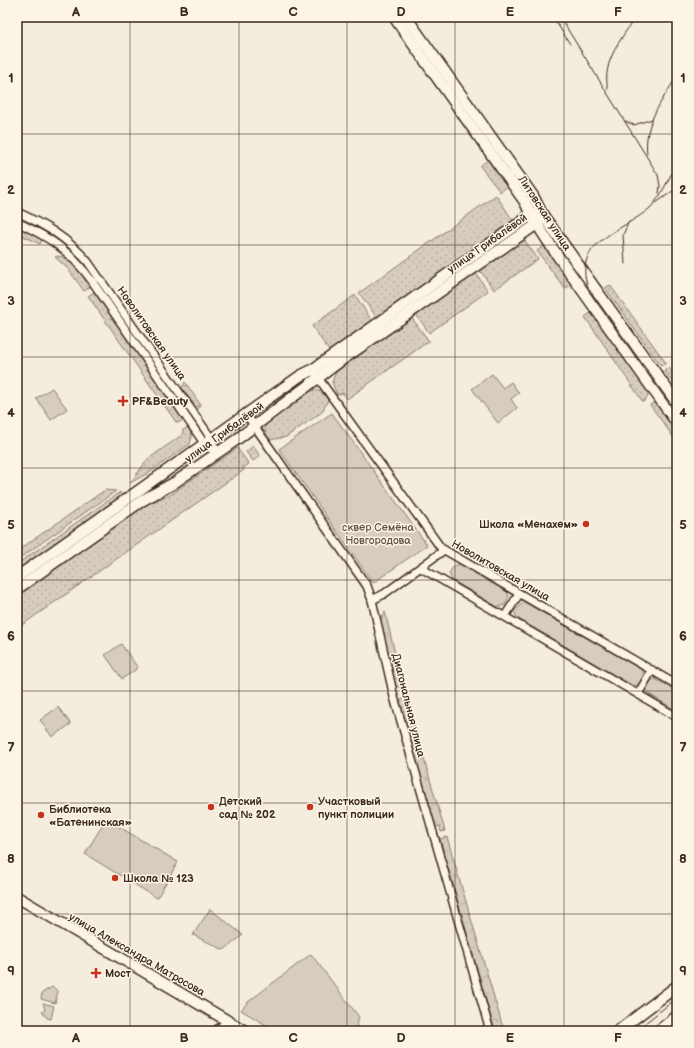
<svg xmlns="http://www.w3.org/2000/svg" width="694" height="1048" font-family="'Balsamiq Sans',sans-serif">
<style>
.grass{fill:url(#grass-dots);stroke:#887c6e}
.forest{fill:url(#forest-crowns);stroke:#887c6e}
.green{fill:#d6cdbd;stroke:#887c6e}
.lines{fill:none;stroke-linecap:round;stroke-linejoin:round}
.street-casing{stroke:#3b2a1e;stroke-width:10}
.secondary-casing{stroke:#3b2a1e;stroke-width:13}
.street{stroke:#fcf5e5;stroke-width:7}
.secondary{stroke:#fcf5e5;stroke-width:10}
.tram{stroke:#3b2a1e;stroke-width:1}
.grid{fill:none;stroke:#3b2a1e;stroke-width:1;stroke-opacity:0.55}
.poi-dot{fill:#c8321e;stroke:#fcf5e5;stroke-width:1.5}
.labels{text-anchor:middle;stroke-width:3;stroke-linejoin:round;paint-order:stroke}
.street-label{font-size:11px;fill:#3b2a1e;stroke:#fcf5e5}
.poi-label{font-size:11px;font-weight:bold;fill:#3b2a1e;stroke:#fcf5e5;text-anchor:start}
.park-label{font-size:11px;fill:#625346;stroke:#fcf5e5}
.neatline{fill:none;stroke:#3b2a1e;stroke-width:1.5}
.grid-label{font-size:13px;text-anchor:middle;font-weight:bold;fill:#3b2a1e}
</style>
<defs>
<pattern id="grass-dots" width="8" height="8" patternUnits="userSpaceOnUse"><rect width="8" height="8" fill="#d6cdbd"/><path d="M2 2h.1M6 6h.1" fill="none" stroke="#b9b0a2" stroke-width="1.8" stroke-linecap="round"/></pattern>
<pattern id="forest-crowns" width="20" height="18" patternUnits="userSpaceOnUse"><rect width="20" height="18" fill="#d6cdbd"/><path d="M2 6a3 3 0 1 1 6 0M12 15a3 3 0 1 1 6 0" fill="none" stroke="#b9b0a2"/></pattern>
</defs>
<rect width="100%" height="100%" fill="#f4eddd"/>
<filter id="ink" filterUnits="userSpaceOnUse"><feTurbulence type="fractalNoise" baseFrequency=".025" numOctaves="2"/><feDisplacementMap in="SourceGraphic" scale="8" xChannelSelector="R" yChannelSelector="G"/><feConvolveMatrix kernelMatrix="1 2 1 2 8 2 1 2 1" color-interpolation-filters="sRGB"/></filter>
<g filter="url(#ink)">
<!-- grass -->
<g class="grass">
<polygon points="489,159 508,186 500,192 480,166"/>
<polygon points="496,195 514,222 377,318 359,293"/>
<polygon points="17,227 42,239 40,244 17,233"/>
<polygon points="523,238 538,259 494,290 479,269"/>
<polygon points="544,246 572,284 565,289 537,251"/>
<path d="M57 256C74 257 81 275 90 287L84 291 68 269 55 257Z"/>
<polygon points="475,272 488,291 429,333 416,314"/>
<polygon points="610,285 666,363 661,366 605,288"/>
<polygon points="94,292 183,420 178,423 176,422 88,296"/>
<polygon points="355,295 372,321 329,351 312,326"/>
<polygon points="592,312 648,392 648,397 643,402 585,317"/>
<polygon points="411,317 429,341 347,399 343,393 337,395 332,382 336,372"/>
<polygon points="669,367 677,379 677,389 664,370"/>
<polygon points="185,382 200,404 198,410 182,388"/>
<path d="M316 390 323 393 328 400 322 412 286 437 270 440C265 433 263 429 268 421L311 391Z"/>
<polygon points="653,403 656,403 677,433 677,442 650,405"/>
<polygon points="188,427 192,436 190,444 150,472 130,483 148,459 182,435 183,430"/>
<polygon points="253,446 260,456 253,461 246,452"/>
<polygon points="237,448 249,464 243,468 244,470 22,625 17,626 17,595 144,505 170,495"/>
<polygon points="105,490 116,491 17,560 17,551"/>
<polygon points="120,492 122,496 17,571 17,564"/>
</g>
<!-- forest -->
<g class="forest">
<polygon points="385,612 403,687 400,688 395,685 381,624 381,618"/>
<polygon points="406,697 445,831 441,832 440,826 436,827 400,704 401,700"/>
<polygon points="447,837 504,1031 495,1031 440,839"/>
</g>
<!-- green -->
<g class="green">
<polygon points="492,374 503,388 511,382 519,393 511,399 517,408 498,423 472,389"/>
<polygon points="52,388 67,409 51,420 36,398"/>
<polygon points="332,413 427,545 373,583 279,449"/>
<polygon points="459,564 507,592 509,596 505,605 498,607 452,580 449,573 454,566"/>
<polygon points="524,602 642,670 644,675 639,684 633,686 517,618 514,611"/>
<polygon points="121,644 138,668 122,679 105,655"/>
<path d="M655 679 677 691V711L647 693C646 687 650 680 655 679Z"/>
<polygon points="58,707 71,724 52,737 40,720"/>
<polygon points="106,819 178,862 157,898 85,854"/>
<polygon points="210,909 243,935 224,950 193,935"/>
<polygon points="311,954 359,1017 355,1031 276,1031 241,1010 248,1002"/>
<polygon points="52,987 58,991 55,1003 41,999 42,993"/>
<polygon points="43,1003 54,1006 51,1019 47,1018 42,1012 45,1010"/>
</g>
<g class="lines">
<!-- street casing -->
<g class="street-casing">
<g id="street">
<path d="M17 212C45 225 68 238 88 262L211 438 217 453"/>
<path d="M17 222C51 238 69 250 92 281L204 443 216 453"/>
<polyline points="316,375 441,548 677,685"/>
<polyline points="246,414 367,586 372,600 394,697 490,1031"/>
<polyline points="421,568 677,717"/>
<polyline points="372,600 384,594 444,550"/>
<polyline points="505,616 519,594"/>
<polyline points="638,694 652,670"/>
<polyline points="215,1031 228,1021"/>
</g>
</g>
<!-- secondary casing -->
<g class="secondary-casing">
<g id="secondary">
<polyline points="394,17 525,202 531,215 555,252 677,423"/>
<polyline points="406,17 533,196 542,214 677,403"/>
<polyline points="17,577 300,376 312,370 531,215 542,214"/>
<polyline points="17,589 143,500 174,483 236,440 339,362 537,224 542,214"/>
<polyline points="17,897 245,1031"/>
<polyline points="618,1031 677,986"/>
<polyline points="658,1031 677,1016"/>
</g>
</g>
<!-- street -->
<use href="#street" class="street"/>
<!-- secondary -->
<use href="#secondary" class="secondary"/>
<!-- tram -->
<g class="tram">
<polyline points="553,17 570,44"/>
<polyline points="560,17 658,175 660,186 659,193"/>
<path d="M608 89C601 62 622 39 635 17"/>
<polyline points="625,121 634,125 652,119"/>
<path d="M647 154C643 124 662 101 677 76"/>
<path d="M677 163C669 177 662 196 650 208 621 233 568 242 590 293L677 415"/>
<polyline points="656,203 677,188"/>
<polyline points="625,264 623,235 629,221"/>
<polyline points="635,1031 677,998"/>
</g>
</g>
</g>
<!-- grid -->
<path class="grid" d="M130 17V1031M239 17V1031M347 17V1031M455 17V1031M564 17V1031M17 134H677M17 245H677M17 357H677M17 468H677M17 580H677M17 691H677M17 803H677M17 914H677"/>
<!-- markers -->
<g class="poi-dot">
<path d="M121 395h4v4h4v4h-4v4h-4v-4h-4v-4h4z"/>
<circle cx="586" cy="524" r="4"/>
<circle cx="211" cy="807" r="4"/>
<circle cx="310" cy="807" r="4"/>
<circle cx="41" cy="815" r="4"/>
<circle cx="115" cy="878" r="4"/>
<path d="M94 967h4v4h4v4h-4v4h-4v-4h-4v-4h4z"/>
</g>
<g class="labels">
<!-- street labels -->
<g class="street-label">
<text transform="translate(545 213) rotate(57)" y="4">Литовская улица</text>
<text transform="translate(487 243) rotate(-35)" y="4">улица Грибалёвой</text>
<text transform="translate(152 333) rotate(55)" y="4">Новолитовская улица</text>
<text transform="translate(224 432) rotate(-36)" y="4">улица Грибалёвой</text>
<text transform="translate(501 570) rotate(30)" y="4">Новолитовская улица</text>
<text transform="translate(409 705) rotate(76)" y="4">Диагональная улица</text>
<text transform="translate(137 954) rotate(30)" y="4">улица Александра Матросова</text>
</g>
<!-- poi labels -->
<g class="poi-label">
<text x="132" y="405">PF&amp;Beauty</text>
<text x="578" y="528" text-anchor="end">Школа «Менахем»</text>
<text x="219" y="805">Детский<tspan x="219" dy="13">сад № 202</tspan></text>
<text x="318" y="805">Участковый<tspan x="318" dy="13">пункт полиции</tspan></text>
<text x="49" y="813">Библиотека<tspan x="49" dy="13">«Батенинская»</tspan></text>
<text x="123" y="882">Школа № 123</text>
<text x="105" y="977">Мост</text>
</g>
<!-- park labels -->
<g class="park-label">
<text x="378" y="531">сквер Семёна<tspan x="378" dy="13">Новгородова</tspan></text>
</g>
</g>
<!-- margin -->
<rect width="694" height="1048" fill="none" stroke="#fcf5e5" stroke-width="44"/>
<rect x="22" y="22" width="650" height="1004" class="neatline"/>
<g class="grid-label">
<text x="76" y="16">A</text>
<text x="184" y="16">B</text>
<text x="293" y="16">C</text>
<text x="401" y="16">D</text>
<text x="510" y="16">E</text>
<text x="618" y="16">F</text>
<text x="11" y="82">1</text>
<text x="683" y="82">1</text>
<text x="11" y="194">2</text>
<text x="683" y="194">2</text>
<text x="11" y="305">3</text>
<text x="683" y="305">3</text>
<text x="11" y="417">4</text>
<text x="683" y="417">4</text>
<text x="11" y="529">5</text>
<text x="683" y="529">5</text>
<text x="11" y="640">6</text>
<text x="683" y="640">6</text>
<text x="11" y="752">7</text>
<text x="683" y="752">7</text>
<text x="11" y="863">8</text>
<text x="683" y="863">8</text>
<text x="11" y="975">9</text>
<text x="683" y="975">9</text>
<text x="76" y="1042">A</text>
<text x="184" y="1042">B</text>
<text x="293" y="1042">C</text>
<text x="401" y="1042">D</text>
<text x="510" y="1042">E</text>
<text x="618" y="1042">F</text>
</g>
</svg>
